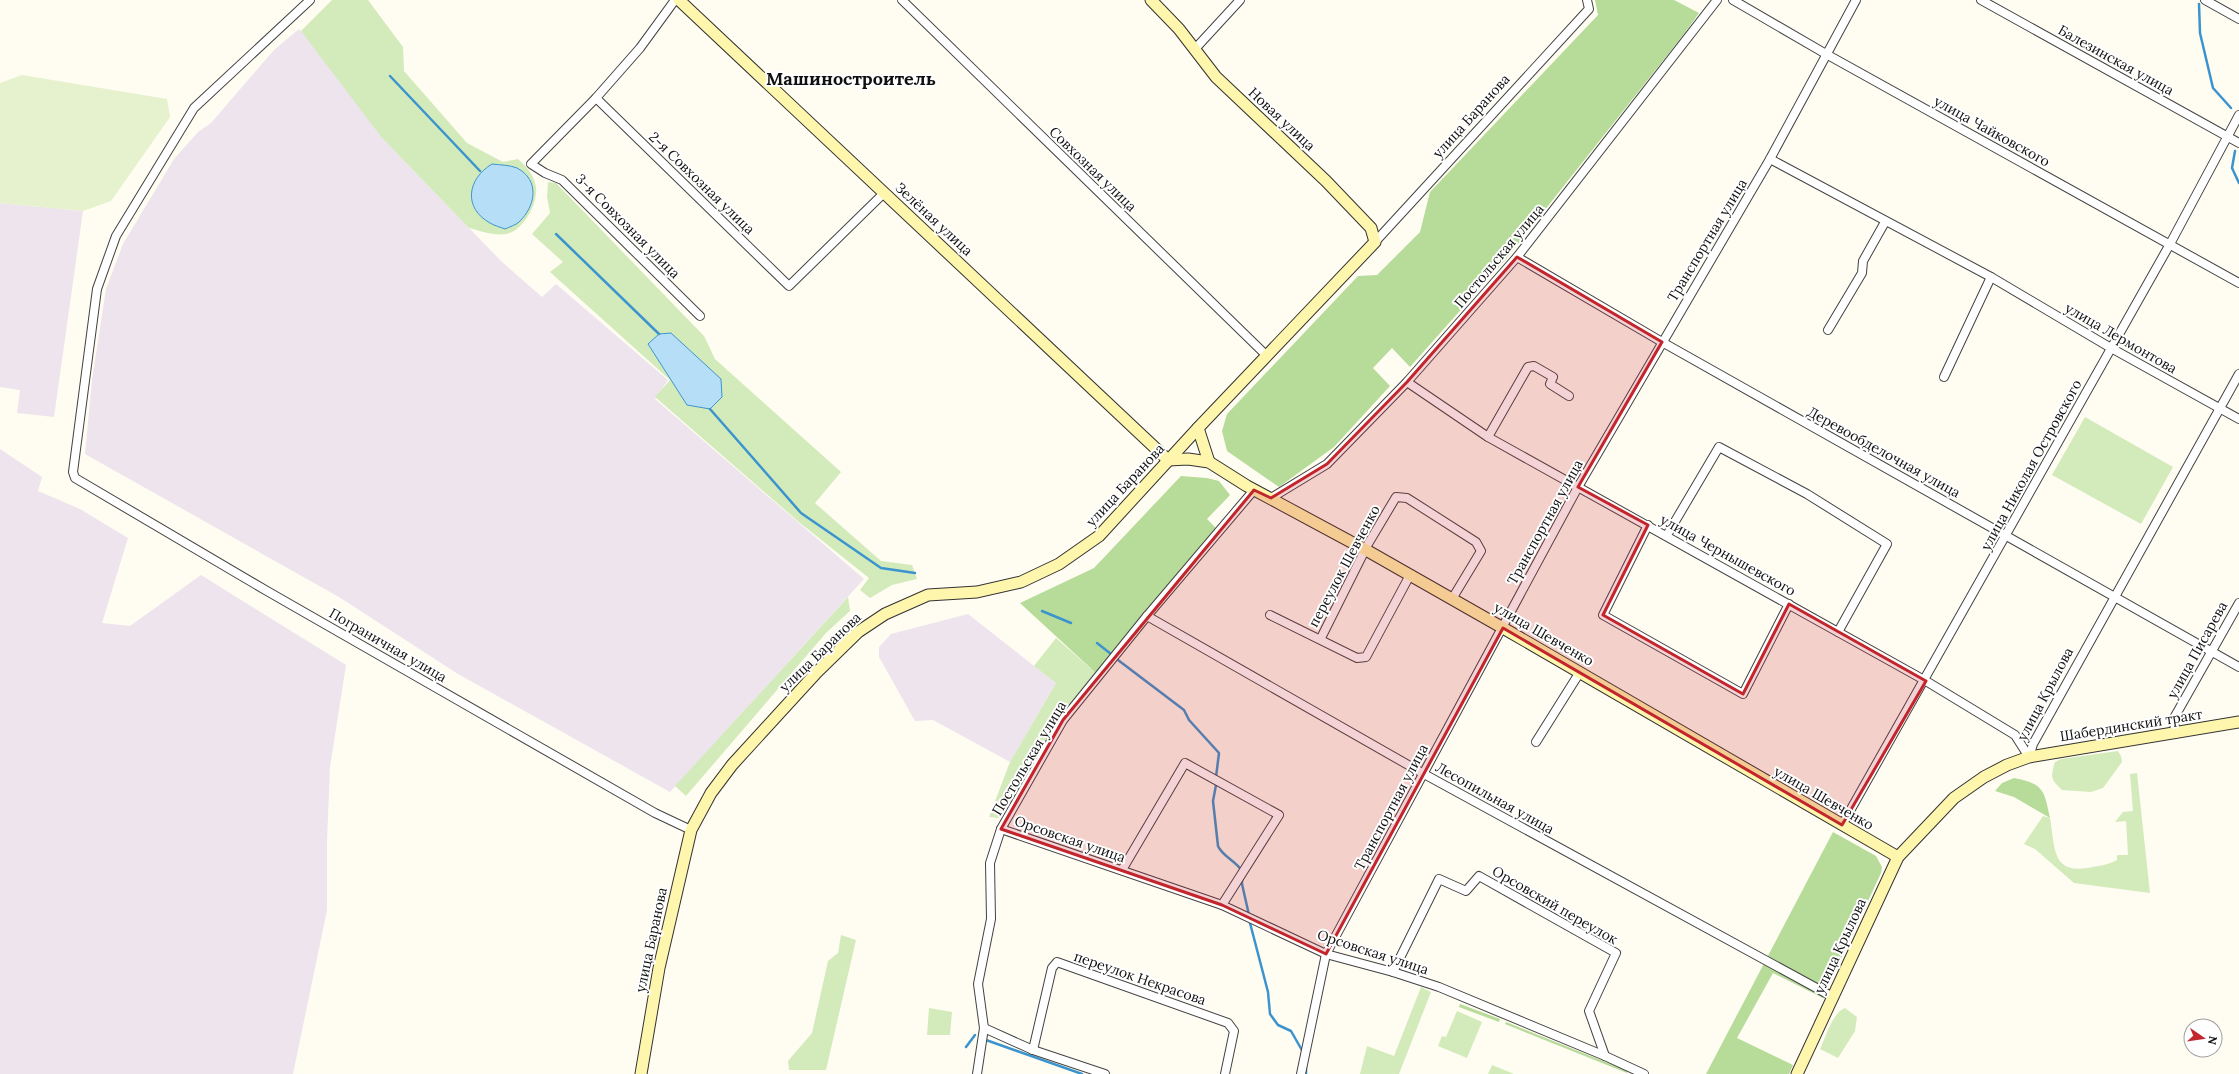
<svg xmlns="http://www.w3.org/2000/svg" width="2239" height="1074" font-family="Lora,serif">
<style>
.industrial{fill:#ede4ee}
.green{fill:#d3ebbb}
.forest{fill:#b7dc9a}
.pitch{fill:#e5f2cd}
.water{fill:#b6dff7;stroke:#3c94cf}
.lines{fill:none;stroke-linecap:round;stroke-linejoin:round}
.stream{stroke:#3c94cf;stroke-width:2.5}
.street-casing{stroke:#434343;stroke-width:10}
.secondary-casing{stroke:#323232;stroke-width:13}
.street{stroke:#fff;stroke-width:8}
.secondary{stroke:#fff6ad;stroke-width:11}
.marked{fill:#c2252c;fill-opacity:0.2;stroke:#c2252c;stroke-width:3;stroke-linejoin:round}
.labels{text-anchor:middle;stroke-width:4;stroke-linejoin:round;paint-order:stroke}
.street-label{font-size:14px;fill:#101010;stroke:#fff}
.district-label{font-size:18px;font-weight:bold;fill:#101010;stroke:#fff}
</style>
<rect width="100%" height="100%" fill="#fffcf2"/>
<!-- industrial -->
<g class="industrial">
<polygon points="299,29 313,44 382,138 501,261 542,297 556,284 668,380 655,399 864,579 670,792 458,674 339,597 85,454 92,380 106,289 123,244 174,159 198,132 211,123 274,50"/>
<polygon points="0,203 83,211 54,417 17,413 20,390 0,387"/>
<polygon points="0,449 42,477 38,491 80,509 128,538 102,623 130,626 201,575 346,665 330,767 327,841 327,910 293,1074 0,1074"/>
<polygon points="968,614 1056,683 1010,762 933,720 915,721 879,657 879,647 891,634"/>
</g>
<!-- green -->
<g class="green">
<path d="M332 0H368L403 47 404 71 467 143 503 162 518 159C527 167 534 175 536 187 538 204 523 231 506 234 493 236 481 231 469 228L382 138 301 31Z"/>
<polygon points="548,182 556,183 704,336 715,359 841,472 815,503 881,561 912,565 917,579 892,585 870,598 860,590 869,578 800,523 655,397 670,380 550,272 563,262 532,234 550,213 547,197"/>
<polygon points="2085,417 2173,467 2141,524 2052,475"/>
<polygon points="848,597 850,611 826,633 686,796 675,786"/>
<polygon points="1056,638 1098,675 999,818 989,817 1010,762 1056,683 1034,666"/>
<path d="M2118 751 2121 756 2122 762 2103 788 2091 792 2062 790C2051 779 2050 778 2055 762L2061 759Z"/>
<path d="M2137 773 2150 893 2074 883 2035 849 2024 844 2043 816 2050 818C2055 845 2051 874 2087 868 2098 866 2108 865 2117 860V855H2128L2126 821 2115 822 2123 812 2133 811 2130 774Z"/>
<polygon points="841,935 856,940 826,1070 789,1070 788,1061 812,1033 828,961 838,953"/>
<polygon points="1421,987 1431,992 1399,1074 1360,1074 1367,1046 1394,1056"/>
<polygon points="929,1008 952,1012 950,1035 927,1035"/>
<path d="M1845 1008 1857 1017 1855 1031 1838 1058 1820 1049C1826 1037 1832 1013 1845 1008Z"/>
<polygon points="1457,1011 1482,1022 1467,1058 1438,1046 1442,1036 1446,1037"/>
<polygon points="1492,1065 1514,1074 1488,1074"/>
</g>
<!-- forest -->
<g class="forest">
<polygon points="1595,0 1674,0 1699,13 1684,34 1506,259 1410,367 1392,348 1373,368 1390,386 1334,447 1279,487 1227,451 1222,431 1227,414 1358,276 1377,275 1420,232 1430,192 1598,15"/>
<polygon points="1181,476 1207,478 1219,481 1230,495 1207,519 1217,529 1098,675 1020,603 1094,568"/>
<path d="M2014 778C2044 784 2044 790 2050 818L2014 797 1995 791 2002 783Z"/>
<polygon points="1833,832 1876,856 1882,867 1881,873 1823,998 1773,973 1737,1038 1793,1065 1789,1074 1706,1074"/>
<polygon points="1460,1004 1500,1019 1499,1022 1459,1007"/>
<polygon points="1506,1022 1628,1071 1627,1073 1505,1024"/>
</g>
<!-- pitch -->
<polygon class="pitch" points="22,75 167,99 170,117 111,201 83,211 0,203 0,83"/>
<!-- water -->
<g class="water">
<path d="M492 164C500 165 510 165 517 168 540 180 536 206 519 222 516 225 509 227 505 229 500 227 495 226 490 223 463 208 467 179 492 164Z"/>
<polygon points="671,333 721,379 722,397 710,409 687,405 648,344 659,334"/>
</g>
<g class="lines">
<!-- stream -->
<g class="stream">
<polyline points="2199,4 2200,33 2213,88 2231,108"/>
<polyline points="390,76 480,171"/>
<polyline points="2235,151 2232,168 2239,183"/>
<polyline points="556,234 659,334"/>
<polyline points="710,409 801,513 881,568 915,573"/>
<polyline points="1042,611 1071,623"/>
<polyline points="1097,643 1111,654"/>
<polyline points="1118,660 1184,710 1189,720 1219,753 1216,777"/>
<path d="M1216 785 1213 801 1218 846C1222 856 1236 861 1242 871"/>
<polyline points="1242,878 1242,884 1249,915"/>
<polyline points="1250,923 1268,992 1270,1014 1278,1025 1291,1031 1303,1052"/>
<polyline points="986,1040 1082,1074"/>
<polyline points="966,1047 975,1035"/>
<polyline points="1306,1074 1306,1068"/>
</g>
<!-- street casing -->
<g class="street-casing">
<g id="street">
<polyline points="310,0 194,108 116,236 97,289 73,472 75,478 267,591 655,813 691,830"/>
<polyline points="675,0 640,48 596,98 531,164 545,173 562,180 700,316"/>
<polyline points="902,0 1267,356"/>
<polyline points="1733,0 1826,54 2239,283"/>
<polyline points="1981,0 2239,143"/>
<polyline points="2205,0 2239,19"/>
<polyline points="1194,50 1240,0"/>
<polyline points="596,98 789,286 884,193"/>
<polyline points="1770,159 1991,277 2111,348 2239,419"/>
<polyline points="1375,242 1589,9 1587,0"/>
<polyline points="1517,257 1662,342 2239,667"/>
<polyline points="1828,330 1862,273 1863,261 1885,222"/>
<polyline points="1944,377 1991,277"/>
<polyline points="1407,382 1488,437 1926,681 2015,735 2029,757"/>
<polyline points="1488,437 1528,367 1534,366 1553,377 1550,384 1569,396"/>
<polyline points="1271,498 1327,464 1407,382 1517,257 1717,0"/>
<polyline points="1648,525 1603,615 1743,694 1789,604"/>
<polyline points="1667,535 1719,447 1807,494 1887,544 1838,632"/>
<polyline points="1270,615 1357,658 1366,657 1410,575"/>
<polyline points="1147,616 1424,774 1833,997"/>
<polyline points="1321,638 1368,544 1396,497 1407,498 1476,542 1481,551 1452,599"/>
<polyline points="2175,734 2174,718 2239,603"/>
<polyline points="1536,742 1580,672"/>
<polyline points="2029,757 2033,744 2239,374"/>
<polyline points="1842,825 2170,244 2239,115"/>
<polyline points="1001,829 1222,905 1326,954 1393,972 1439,987 1605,1056 1644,1074"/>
<polyline points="1122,870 1185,763 1279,815 1222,905"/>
<polyline points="1393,972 1439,879 1466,891 1479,876 1616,953 1589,1011 1605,1056"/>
<polyline points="984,1028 1033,1050 1105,1074"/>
<polyline points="1033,1050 1052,968 1057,962 1228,1023 1234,1031 1225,1074"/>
<polyline points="977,1074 984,1028 978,984 991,919 990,863 1001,829 1063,720 1147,616 1254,490"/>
<polyline points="1301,1074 1326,954 1578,487 1770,159 1856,0"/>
</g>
</g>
<!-- secondary casing -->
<g class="secondary-casing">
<g id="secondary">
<polyline points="679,0 1168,460"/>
<polyline points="1198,428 1209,462"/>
<polyline points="1168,460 1188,459 1209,462 1247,486 1366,550 1503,628 1898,857"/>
<polyline points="641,1074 659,968 691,830 711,793 732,765 817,672 858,632 885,614 928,595 977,592 1021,582 1059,564 1099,536 1198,428 1375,242 1371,228 1326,181 1216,77 1179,29 1151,0"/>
<polyline points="1797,1074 1898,857 1954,798 1984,777 2007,765 2029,757 2239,722"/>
</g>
</g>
<!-- street -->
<use href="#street" class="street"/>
<!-- secondary -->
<use href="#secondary" class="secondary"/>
</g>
<!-- marked area -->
<path class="marked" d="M1517 257 1662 342 1578 487 1648 525 1603 615 1743 694 1789 604 1926 681 1842 825 1503 628 1326 954 1222 905 1001 829 1063 720 1254 490 1271 498 1327 464 1407 382Z"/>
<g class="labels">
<!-- street labels -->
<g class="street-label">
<text transform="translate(2116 60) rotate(29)" y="5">Балезинская улица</text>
<text transform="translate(1471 116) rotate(-48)" y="5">улица Баранова</text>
<text transform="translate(1282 119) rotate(43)" y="5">Новая улица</text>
<text transform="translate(1992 131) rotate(29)" y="5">улица Чайковского</text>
<text transform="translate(1093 169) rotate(44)" y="5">Совхозная улица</text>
<text transform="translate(702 183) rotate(44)" y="5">2-я Совхозная улица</text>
<text transform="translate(934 219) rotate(43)" y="5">Зелёная улица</text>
<text transform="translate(628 226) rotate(45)" y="5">3-я Совхозная улица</text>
<text transform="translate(1707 240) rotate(-59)" y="5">Транспортная улица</text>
<text transform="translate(1499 256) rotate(-50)" y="5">Постольская улица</text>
<text transform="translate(2121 338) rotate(30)" y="5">улица Лермонтова</text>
<text transform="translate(1884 452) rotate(29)" y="5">Деревообделочная улица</text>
<text transform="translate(2031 465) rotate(-61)" y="5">улица Николая Островского</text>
<text transform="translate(1125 485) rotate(-47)" y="5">улица Баранова</text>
<text transform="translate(1545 522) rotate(-61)" y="5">Транспортная улица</text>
<text transform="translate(1728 555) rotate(29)" y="5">улица Чернышевского</text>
<text transform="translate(1344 566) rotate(-62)" y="5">переулок Шевченко</text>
<text transform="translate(1544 634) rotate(30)" y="5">улица Шевченко</text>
<text transform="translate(388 645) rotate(30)" y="5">Пограничная улица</text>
<text transform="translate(2197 650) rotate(-61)" y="5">улица Писарева</text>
<text transform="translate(820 652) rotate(-44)" y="5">улица Баранова</text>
<text transform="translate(2045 694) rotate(-62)" y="5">улица Крылова</text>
<text transform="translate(2131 725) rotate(-9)" y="5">Шабердинский тракт</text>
<text transform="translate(1029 758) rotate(-59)" y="5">Постольская улица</text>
<text transform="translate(1495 798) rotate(29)" y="5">Лесопильная улица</text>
<text transform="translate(1824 798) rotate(30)" y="5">улица Шевченко</text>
<text transform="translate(1391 807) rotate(-62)" y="5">Транспортная улица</text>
<text transform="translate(1070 839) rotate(19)" y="5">Орсовская улица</text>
<text transform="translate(1555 905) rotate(30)" y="5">Орсовский переулок</text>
<text transform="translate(651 940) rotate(-78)" y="5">улица Баранова</text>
<text transform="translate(1840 946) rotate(-65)" y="5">улица Крылова</text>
<text transform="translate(1373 952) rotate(18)" y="5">Орсовская улица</text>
<text transform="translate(1140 978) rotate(19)" y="5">переулок Некрасова</text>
</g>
<!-- district labels -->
<g class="district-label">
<text x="851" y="85">Машиностроитель</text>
</g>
</g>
<!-- north arrow -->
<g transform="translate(2203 1038) rotate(103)"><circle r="19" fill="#ffffff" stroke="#9f9f9f"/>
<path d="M0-3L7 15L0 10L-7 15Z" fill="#c2252c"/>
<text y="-6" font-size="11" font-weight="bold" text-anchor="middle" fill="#101010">N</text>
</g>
</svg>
